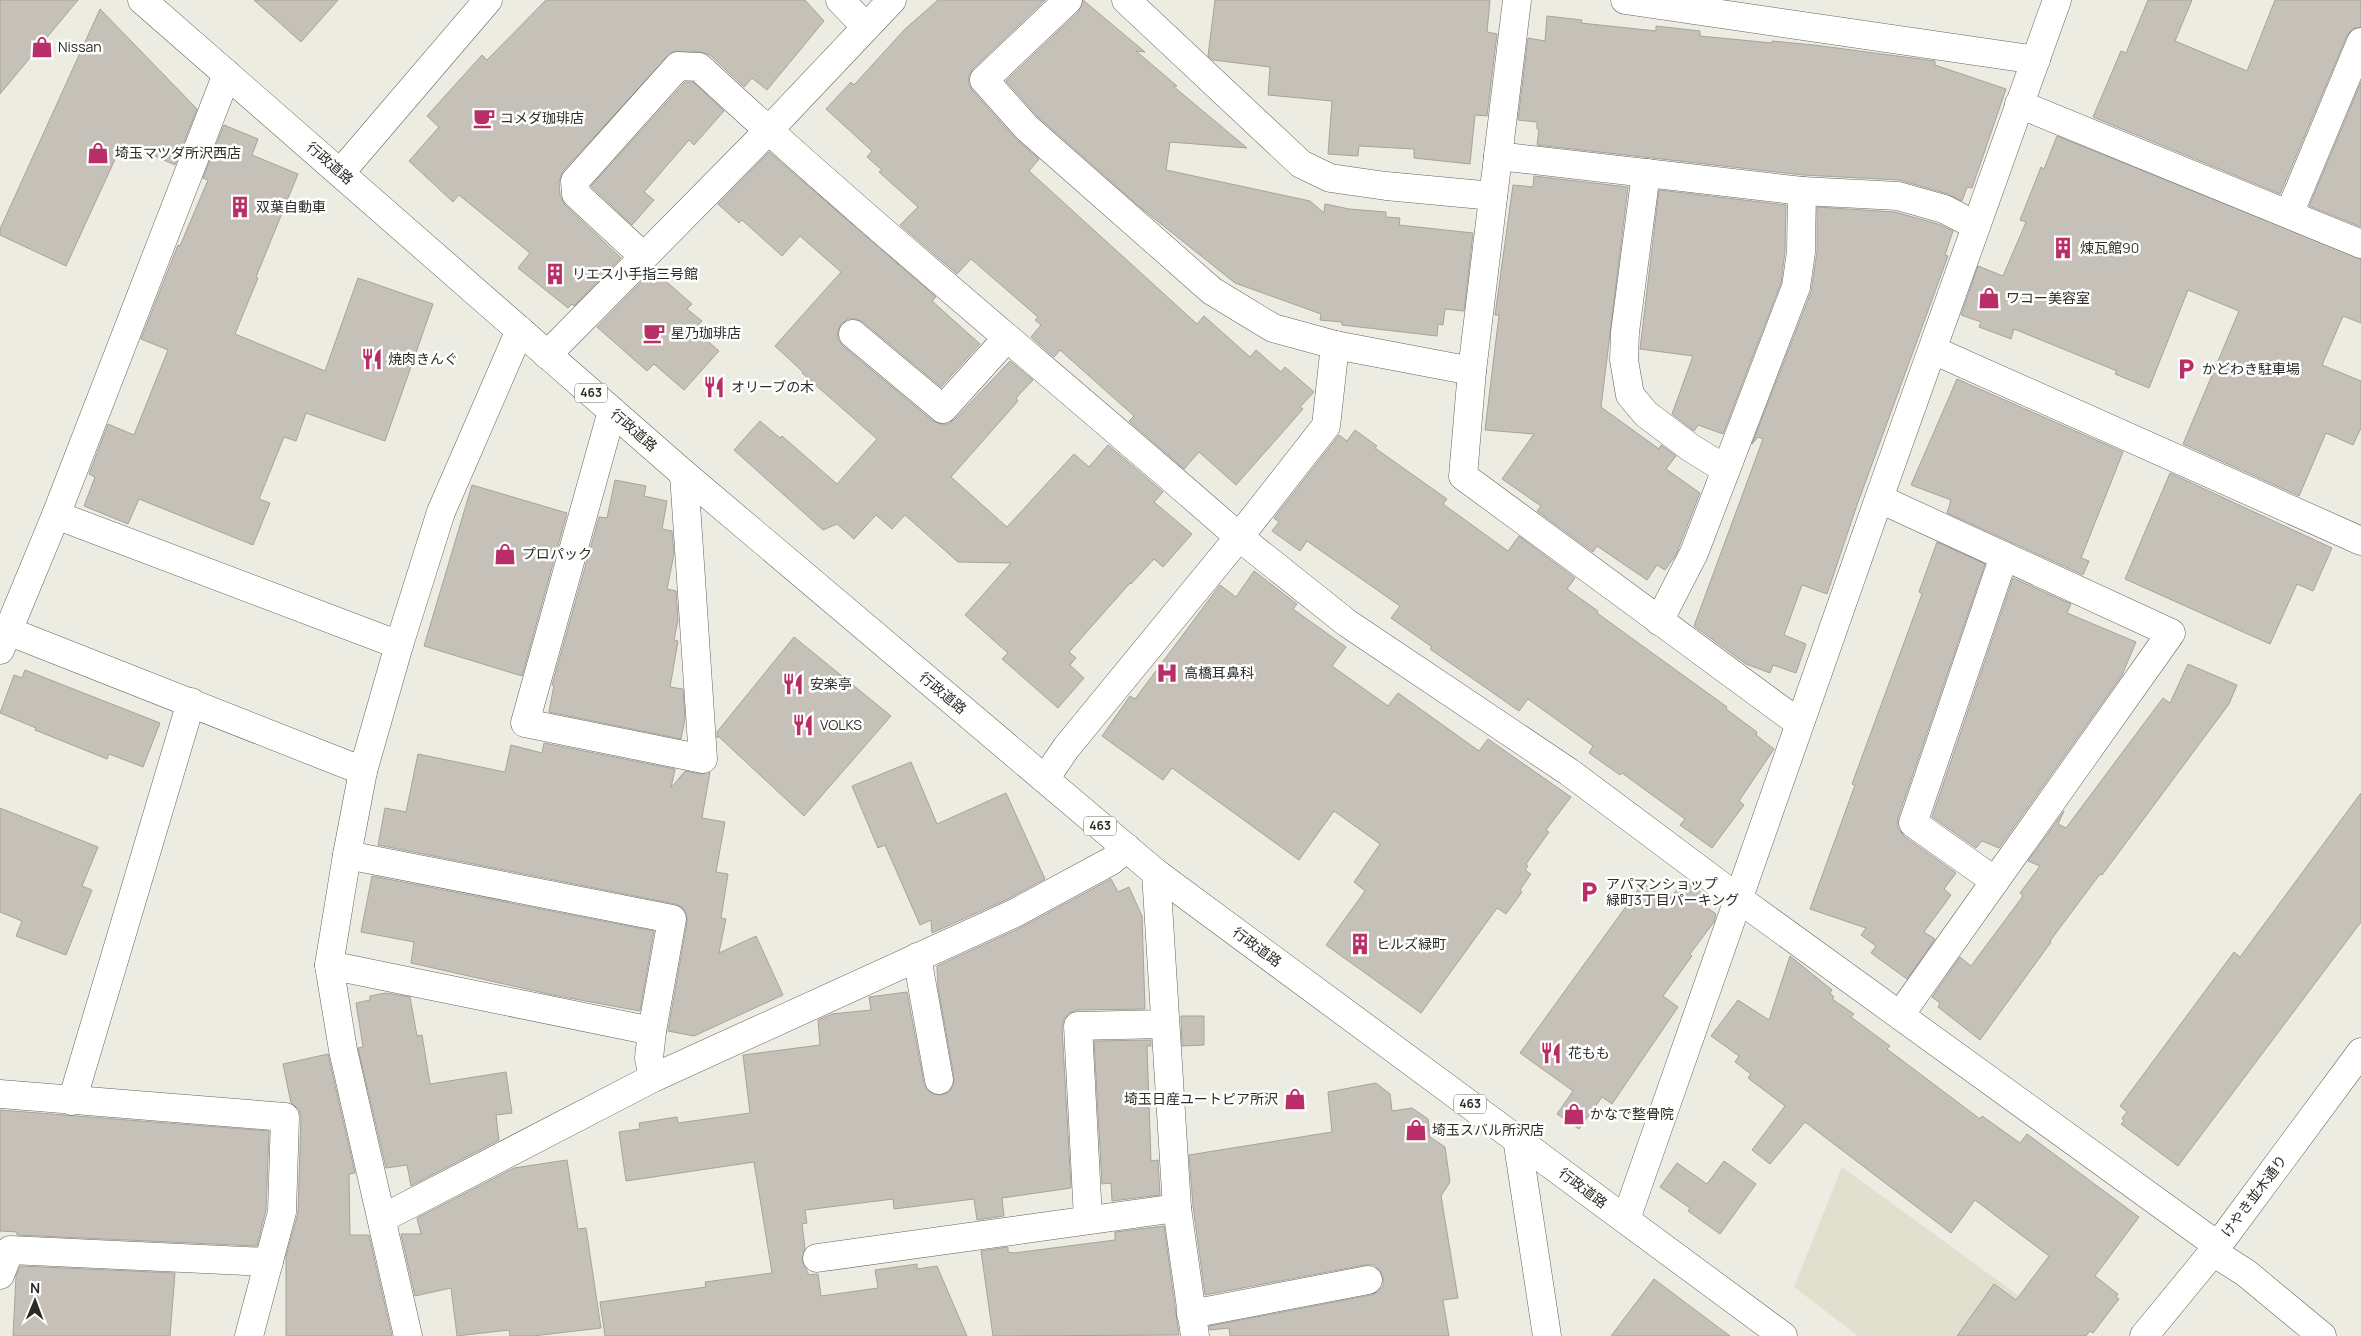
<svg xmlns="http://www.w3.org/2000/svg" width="2361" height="1336" font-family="Manrope,'Noto Sans JP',sans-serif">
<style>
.built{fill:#e0e0cf}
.building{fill:#c5c1b8;stroke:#a7a39a}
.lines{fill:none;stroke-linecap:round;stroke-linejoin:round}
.minor-casing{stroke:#64645b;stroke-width:29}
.tertiary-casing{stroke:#64645b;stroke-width:29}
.trunk-casing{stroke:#64645b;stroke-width:29}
.minor{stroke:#fff;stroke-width:28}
.tertiary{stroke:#fff;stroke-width:28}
.trunk{stroke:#fff;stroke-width:28}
.labels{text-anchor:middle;stroke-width:5;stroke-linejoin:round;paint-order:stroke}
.shield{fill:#fffffe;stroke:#6b6b68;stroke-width:1}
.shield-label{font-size:12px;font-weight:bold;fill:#2b2c28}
.poi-label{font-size:14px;fill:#2b2c28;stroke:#fffffe;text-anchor:start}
.street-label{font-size:14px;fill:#2b2c28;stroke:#fffffe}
</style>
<rect width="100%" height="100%" fill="#ecece2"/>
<!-- built -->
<polygon class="built" points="1842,1167 2074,1336 1858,1336 1794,1287"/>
<!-- building -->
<g class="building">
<polygon points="0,0 78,0 0,94"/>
<polygon points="254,0 338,0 301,42"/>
<polygon points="546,0 805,0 824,21 767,90 752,78 744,87 710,55 700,52 672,52 563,171 559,182 560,195 565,205 621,258 574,306 572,304 568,308 518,268 530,253 459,195 453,202 409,161 439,127 427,116 482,55 487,60"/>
<polygon points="938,0 1045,0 973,69 969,76 969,84 972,90 1015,138 1039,159 1029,171 1197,324 1204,316 1250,357 1256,350 1281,372 1285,367 1314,392 1300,407 1303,409 1236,485 1199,452 1184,469 1129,421 1134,416 1060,350 1054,357 1031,337 1041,325 1035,320 1038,317 971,259 957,274 900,225 918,207 879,172 882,170 867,157 872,151 826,109 851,82 854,85 905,29"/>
<polygon points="1083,0 1145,52 1136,51 1177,86 1173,86 1247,148 1170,142 1166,170 1310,201 1324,213 1325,204 1349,209 1386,212 1386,217 1400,218 1399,225 1473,233 1464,311 1445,309 1443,325 1438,324 1437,336 1342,325 1342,322 1320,320 1321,314 1235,283 1141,208 1038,117 1006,81 1079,11"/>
<polygon points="1215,0 1490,0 1487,32 1497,34 1487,116 1475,115 1470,164 1414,158 1414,149 1359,146 1358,156 1328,154 1332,101 1268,95 1270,67 1213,60 1208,56"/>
<polygon points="2148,0 2192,0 2175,41 2247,71 2275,0 2361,0 2361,27 2352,29 2347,36 2280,194 2093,117 2121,51 2126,53"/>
<polygon points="100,9 197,109 175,165 137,148 131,161 117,155 66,266 0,235 0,229"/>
<polygon points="1547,16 1582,20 1581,23 1656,31 1656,26 1700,31 1700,36 1772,43 1772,41 1814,45 1935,61 1935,65 2006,89 1972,188 1967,187 1962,201 1948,194 1899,180 1803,175 1537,145 1539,130 1537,129 1537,122 1518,120 1528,38 1545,41"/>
<polygon points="685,82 693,82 724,111 694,145 689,140 644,192 654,200 632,225 591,186"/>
<polygon points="2361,82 2361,227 2309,206"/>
<polygon points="224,125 258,139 252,155 298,174 256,277 258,278 235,334 325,371 358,278 433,304 385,441 306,413 296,441 284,437 259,499 270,503 253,545 139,499 128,524 84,506 95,477 89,474 108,424 134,435 168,350 141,339 178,245 180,246 208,180 203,178"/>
<polygon points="2057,136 2361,259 2361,323 2343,316 2322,365 2361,381 2361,428 2353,445 2326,433 2299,496 2183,444 2239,311 2188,290 2149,388 2115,374 2117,371 2014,329 2011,339 1979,327 1981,322 1961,315 1978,266 2003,276 2026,222 2020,220 2041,167 2044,169"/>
<polygon points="769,152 936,297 932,301 980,344 941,387 863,322 856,319 848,319 841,324 838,331 838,339 843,346 933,421 941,424 948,424 955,419 1010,361 1033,380 1016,398 1018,401 951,477 1007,527 1074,454 1089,467 1108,445 1163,492 1154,502 1192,534 1163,567 1154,559 1131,584 1130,583 1069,652 1076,658 1070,665 1084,678 1058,708 1002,659 1008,653 965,615 1011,563 958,562 905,515 892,529 876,515 854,539 837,524 823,530 734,450 760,421 780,438 782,436 837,484 877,439 802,373 803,372 775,346 841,272 800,236 782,256 742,220 739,223 718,204"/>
<polygon points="1534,176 1628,187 1601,407 1659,449 1661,445 1676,456 1666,469 1700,493 1676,555 1665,570 1657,565 1647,580 1597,546 1593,552 1537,511 1541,506 1502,479 1534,434 1485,430 1499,315 1495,315 1513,185 1533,187"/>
<polygon points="1659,190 1786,205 1785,251 1781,283 1723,434 1698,425 1694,431 1672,414 1693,356 1640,349"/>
<polygon points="1817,207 1895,212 1938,224 1953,231 1945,255 1948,256 1857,505 1827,594 1802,585 1784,635 1806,644 1796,673 1773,665 1770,673 1746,664 1694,626 1763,439 1758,437 1752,444 1811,292 1817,252"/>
<polygon points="661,277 692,304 687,309 702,321 694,329 719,351 684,390 654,364 647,371 597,327 645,278 654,285"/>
<polygon points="1957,379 2123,452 2081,558 2089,561 2083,575 1947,513 1951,500 1911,485"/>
<polygon points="1355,430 1377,446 1375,448 1447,499 1443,504 1508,551 1519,536 1575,578 1567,589 1598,611 1597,613 1727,707 1726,709 1757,732 1756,735 1774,749 1739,801 1744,805 1712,848 1680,825 1685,819 1622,773 1620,775 1589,753 1593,746 1528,699 1519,711 1430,649 1432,647 1391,618 1400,606 1307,541 1300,551 1272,531 1279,522 1274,518 1339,435 1347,441"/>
<polygon points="2170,473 2332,548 2313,591 2297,584 2270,644 2125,579"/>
<polygon points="615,480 646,486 644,496 667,501 662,529 672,531 674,554 667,589 676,591 678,620 674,640 678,641 670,687 683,689 685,719 681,739 549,712 554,685 552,685 599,517 607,518"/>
<polygon points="472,485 567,513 522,676 424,646"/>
<polygon points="1937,542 1985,564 1898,818 1898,828 1904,836 1956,873 1944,889 1951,895 1924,932 1935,939 1907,979 1871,953 1876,946 1861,935 1866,928 1810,909 1855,785 1852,784 1922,594 1919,592"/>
<polygon points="1254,571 1297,604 1293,609 1346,647 1332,666 1388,706 1398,693 1479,751 1488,739 1571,797 1546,830 1549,832 1526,864 1528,866 1525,870 1531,874 1520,890 1522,892 1506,914 1497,908 1421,1013 1326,945 1365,891 1354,882 1380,844 1334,811 1299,860 1172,768 1163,780 1102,736 1130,696 1135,699 1220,585 1236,597"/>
<polygon points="2013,578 2071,604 2067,613 2136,642 2122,675 1999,848 1982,841 1976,848 1932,817"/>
<polygon points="794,637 891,716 804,816 718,736 717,738 717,732"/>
<polygon points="2188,664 2237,685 2229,704 2102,875 2100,874 2050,941 2051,942 1980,1040 1938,1007 1940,1003 1932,997 1960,957 1971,966 2023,896 2020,893 2040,866 2028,861 2064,811 2058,824 2066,828 2163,698 2170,703"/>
<polygon points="25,670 160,723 143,767 109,754 107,759 35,730 36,728 0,713 14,675 22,678"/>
<polygon points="544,743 675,769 671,788 685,771 700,774 710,772 702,818 725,822 716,872 728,874 721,918 726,919 719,953 756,936 783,995 694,1036 668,1031 687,922 686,913 682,907 675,904 378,845 385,808 406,812 418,754 505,772 511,745 542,753"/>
<polygon points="911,762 937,824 1006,793 1045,879 1008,899 932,933 931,920 920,925 885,845 878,848 852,786"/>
<polygon points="2361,793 2361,922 2178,1166 2121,1124 2124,1121 2122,1118 2127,1112 2120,1106 2234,952 2240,957"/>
<polygon points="0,808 98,847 82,886 92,890 66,955 16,936 22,921 0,912"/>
<polygon points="372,876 654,931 640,1011 553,995 411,963 414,942 361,932"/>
<polygon points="1111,879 1118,892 1129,887 1142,916 1145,1009 1078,1010 1069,1013 1064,1019 1062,1027 1071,1188 1002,1198 1004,1216 977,1220 974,1199 894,1209 893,1199 805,1210 807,1223 802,1224 805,1248 802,1261 809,1275 818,1274 821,1296 878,1288 875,1270 917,1264 917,1269 937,1266 967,1336 605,1336 600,1302 706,1287 705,1282 772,1273 754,1162 626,1181 619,1132 640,1129 639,1123 677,1117 678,1123 750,1113 743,1055 820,1045 818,1020 832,1014 871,1010 869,997 907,992 924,1083 927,1090 933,1094 941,1095 949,1092 953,1086 954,1077 938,987 937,966 1022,927"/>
<polygon points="1684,880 1708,897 1704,902 1707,903 1705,906 1716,914 1714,922 1690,954 1692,956 1663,996 1678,1007 1612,1104 1602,1097 1579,1129 1557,1114 1573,1091 1520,1053 1643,883 1668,901"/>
<polygon points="1790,956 1832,990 1830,993 1834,997 1832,999 1854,1014 1851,1017 1890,1046 1887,1049 1980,1119 1982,1116 2020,1143 2027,1134 2139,1217 2095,1276 2118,1294 2116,1297 2119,1299 2093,1333 2090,1331 2086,1336 1957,1336 1994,1284 2016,1300 2049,1256 1975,1200 1951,1233 1805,1122 1770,1164 1752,1150 1785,1106 1748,1078 1751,1074 1735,1062 1739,1056 1711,1036 1738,1000 1769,1020"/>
<polygon points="386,993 410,997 417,1036 422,1035 430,1084 506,1072 512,1113 496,1115 499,1140 411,1186 407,1165 386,1168 358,1048 363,1047 356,1003 370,1000 370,996"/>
<polygon points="1181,1016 1204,1016 1204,1045 1182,1046"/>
<polygon points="1151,1040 1151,1046 1147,1046 1151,1161 1158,1160 1160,1195 1112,1201 1111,1183 1102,1184 1094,1041"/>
<polygon points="328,1054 355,1173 349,1174 350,1235 369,1235 392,1336 286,1336 286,1256 298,1213 301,1117 299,1109 291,1103 283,1064"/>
<polygon points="1376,1083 1390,1094 1392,1111 1412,1108 1428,1119 1430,1137 1445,1147 1450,1182 1441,1196 1458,1298 1443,1300 1449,1336 1230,1336 1229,1328 1210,1330 1209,1326 1371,1295 1378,1292 1383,1286 1383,1278 1380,1270 1374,1265 1365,1265 1205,1295 1193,1206 1189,1155 1332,1132 1328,1092"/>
<polygon points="0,1110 269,1131 266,1210 257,1246 17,1235 17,1232 0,1231"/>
<polygon points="567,1160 578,1229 586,1228 601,1328 533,1336 510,1336 509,1330 457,1336 451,1288 415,1296 401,1234 421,1234 417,1218 514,1168"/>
<polygon points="1724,1161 1756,1184 1720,1234 1688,1211 1690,1208 1660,1187 1677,1163 1707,1184"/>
<polygon points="1164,1226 1179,1335 993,1336 981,1251 1008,1247 1008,1252 1014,1253 1115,1240 1115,1232"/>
<polygon points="20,1266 175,1273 170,1336 13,1336 16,1276"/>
<polygon points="1654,1279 1730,1336 1611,1336"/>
</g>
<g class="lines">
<!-- minor casing -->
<g class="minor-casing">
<g id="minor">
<polyline points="840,0 866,27"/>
<polyline points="1068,0 984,80 1027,128 1212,291 1273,328 1335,345 1472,371 1517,0"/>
<polyline points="1126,0 1301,164 1330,178 1386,186 1493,196"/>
<polyline points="1625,0 2036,60"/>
<polyline points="2019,104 2361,244"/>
<polyline points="1498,156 1802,191 1801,252 1796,287 1694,553 1659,621"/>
<polyline points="341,172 488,0"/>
<polyline points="1646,173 1625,332 1624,360 1630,395 1646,414 1691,448 1725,469"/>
<polyline points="1802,191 1898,196 1944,209 1975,225"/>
<polyline points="2289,214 2361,42"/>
<path d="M643 256 576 194 575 181 678 66 699 67C874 229 1060 380 1239 537L1326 426 1335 345"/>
<polyline points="853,334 943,409 1007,338"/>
<polyline points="1933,350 2361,541"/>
<polyline points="547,355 768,131 892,0"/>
<polyline points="1472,371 1463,476 1799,723"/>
<polyline points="612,411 525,723 703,759 684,474"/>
<polyline points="1880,499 2171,633 1900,1015"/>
<polyline points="56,515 399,645"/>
<polyline points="0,628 8,631 56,515 227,74"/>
<polyline points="0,650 8,631 363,771"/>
<polyline points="1045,779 1066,748 1239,537 1347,623 1569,772 1739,899 2217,1245"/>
<polyline points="1156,873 1177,1208 1195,1336"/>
<polyline points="1995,881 1913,823 2004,556"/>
<polyline points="917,957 939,1080"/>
<polyline points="329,965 652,1031 672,919 347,855"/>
<polyline points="652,1031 649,1058 653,1078"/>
<polyline points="0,1094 285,1117 282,1212 249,1336"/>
<polyline points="72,1101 191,702"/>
<polyline points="1517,1138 1547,1336"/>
<polyline points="383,1218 653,1078 1015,913 1111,861 1127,848"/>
<polyline points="1088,1219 1078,1026 1164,1024"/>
<path d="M1626 1219C1769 813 1910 405 2057 0"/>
<polyline points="2213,1252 2246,1273 2322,1336"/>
<polyline points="817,1258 1177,1208"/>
<polyline points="0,1275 10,1250 269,1262"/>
<polyline points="1191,1314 1368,1280"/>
<polyline points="408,1336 343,1050 329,965 347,855 363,771 399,645 441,512 520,330"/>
</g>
</g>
<!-- tertiary casing -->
<g class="tertiary-casing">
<polyline id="tertiary" points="2144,1336 2213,1252 2361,1052"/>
</g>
<!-- trunk casing -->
<g class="trunk-casing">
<polyline id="trunk" points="142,0 684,474 1156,873 1783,1336"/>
</g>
<!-- minor -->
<use href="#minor" class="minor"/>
<!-- tertiary -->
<use href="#tertiary" class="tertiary"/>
<!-- trunk -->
<use href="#trunk" class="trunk"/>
</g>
<!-- icons -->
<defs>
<g id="shop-bare" transform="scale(1.725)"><path d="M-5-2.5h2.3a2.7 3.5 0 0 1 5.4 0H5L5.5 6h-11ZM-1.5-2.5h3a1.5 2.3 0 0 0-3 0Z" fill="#b92e67" stroke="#fffffe" stroke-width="2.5" paint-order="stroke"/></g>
<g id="cafe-bare" transform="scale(1.725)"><path d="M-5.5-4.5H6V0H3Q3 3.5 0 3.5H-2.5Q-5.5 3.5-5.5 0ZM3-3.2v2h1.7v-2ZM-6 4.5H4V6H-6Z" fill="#b92e67" stroke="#fffffe" stroke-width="2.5" paint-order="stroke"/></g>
<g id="building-bare" transform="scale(1.725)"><path d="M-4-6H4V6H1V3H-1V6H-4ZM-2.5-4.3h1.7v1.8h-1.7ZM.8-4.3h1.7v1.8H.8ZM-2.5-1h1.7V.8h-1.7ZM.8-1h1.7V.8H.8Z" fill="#b92e67" stroke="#fffffe" stroke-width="2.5" paint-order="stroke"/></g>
<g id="restaurant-bare" transform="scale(1.725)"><path d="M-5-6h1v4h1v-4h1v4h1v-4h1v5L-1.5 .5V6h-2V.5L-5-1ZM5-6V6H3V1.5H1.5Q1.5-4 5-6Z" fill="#b92e67" stroke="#fffffe" stroke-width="2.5" paint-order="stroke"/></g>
<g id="parking-bare" transform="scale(1.725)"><path d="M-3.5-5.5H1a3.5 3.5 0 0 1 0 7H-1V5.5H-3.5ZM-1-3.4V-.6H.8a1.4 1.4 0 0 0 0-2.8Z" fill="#b92e67" stroke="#fffffe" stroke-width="2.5" paint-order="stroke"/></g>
<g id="hospital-bare" transform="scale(1.725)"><path d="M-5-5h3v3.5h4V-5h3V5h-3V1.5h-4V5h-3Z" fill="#b92e67" stroke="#fffffe" stroke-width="2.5" paint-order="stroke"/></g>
</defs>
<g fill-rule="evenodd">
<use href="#shop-bare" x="42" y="47"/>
<use href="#cafe-bare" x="484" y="118"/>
<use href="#shop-bare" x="98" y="153"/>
<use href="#building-bare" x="240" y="207"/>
<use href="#building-bare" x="2063" y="248"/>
<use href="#building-bare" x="555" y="274"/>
<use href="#shop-bare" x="1989" y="298"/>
<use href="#cafe-bare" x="654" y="333"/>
<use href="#restaurant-bare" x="372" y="359"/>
<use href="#parking-bare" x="2186" y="369"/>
<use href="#restaurant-bare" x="714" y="387"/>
<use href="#shop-bare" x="505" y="554"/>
<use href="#hospital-bare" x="1167" y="673"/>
<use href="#restaurant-bare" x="793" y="684"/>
<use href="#restaurant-bare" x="803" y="725"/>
<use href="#parking-bare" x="1589" y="892"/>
<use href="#building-bare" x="1360" y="944"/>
<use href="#restaurant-bare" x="1551" y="1053"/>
<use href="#shop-bare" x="1295" y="1099"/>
<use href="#shop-bare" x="1574" y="1114"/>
<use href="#shop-bare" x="1416" y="1130"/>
</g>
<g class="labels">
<!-- shield labels -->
<g class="shield">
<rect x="575" y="383.5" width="32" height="19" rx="4"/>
<rect x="1084" y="816.5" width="32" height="19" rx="4"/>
<rect x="1454" y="1094.5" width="32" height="19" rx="4"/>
</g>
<g class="shield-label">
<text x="591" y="397">463</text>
<text x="1100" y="830">463</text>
<text x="1470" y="1108">463</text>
</g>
<!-- poi labels -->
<g class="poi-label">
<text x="58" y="52">Nissan</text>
<text x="500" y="123">コメダ珈琲店</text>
<text x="115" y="158">埼玉マツダ所沢西店</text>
<text x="256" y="212">双葉自動車</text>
<text x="2080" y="253">煉瓦館90</text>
<text x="572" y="279">リエス小手指三号館</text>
<text x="2006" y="303">ワコー美容室</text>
<text x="671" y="338">星乃珈琲店</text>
<text x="388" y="364">焼肉きんぐ</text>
<text x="2202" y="374">かどわき駐車場</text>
<text x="731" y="392">オリーブの木</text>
<text x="522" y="559">プロパック</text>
<text x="1184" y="678">高橋耳鼻科</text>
<text x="810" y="689">安楽亭</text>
<text x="820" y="730">VOLKS</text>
<text x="1606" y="889">アパマンショップ<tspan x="1606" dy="16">緑町3丁目パーキング</tspan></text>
<text x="1376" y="949">ヒルズ緑町</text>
<text x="1568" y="1058">花もも</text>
<text x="1278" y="1104" text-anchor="end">埼玉日産ユートピア所沢</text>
<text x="1590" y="1119">かなで整骨院</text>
<text x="1432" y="1135">埼玉スバル所沢店</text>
</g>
<!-- street labels -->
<g class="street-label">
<text transform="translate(330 163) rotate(41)" y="5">行政道路</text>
<text transform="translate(634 430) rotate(41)" y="5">行政道路</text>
<text transform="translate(943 693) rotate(40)" y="5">行政道路</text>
<text transform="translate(1257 947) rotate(36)" y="5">行政道路</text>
<text transform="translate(1583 1188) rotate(37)" y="5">行政道路</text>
<text transform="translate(2254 1196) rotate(-53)" y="5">けやき並木通り</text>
</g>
</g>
<!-- north arrow -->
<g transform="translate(35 1301) rotate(1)" stroke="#fffffe" stroke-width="4" paint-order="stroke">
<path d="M0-4L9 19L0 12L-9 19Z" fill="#2b2c28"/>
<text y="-8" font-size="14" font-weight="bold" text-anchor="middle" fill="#2b2c28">N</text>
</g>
</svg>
